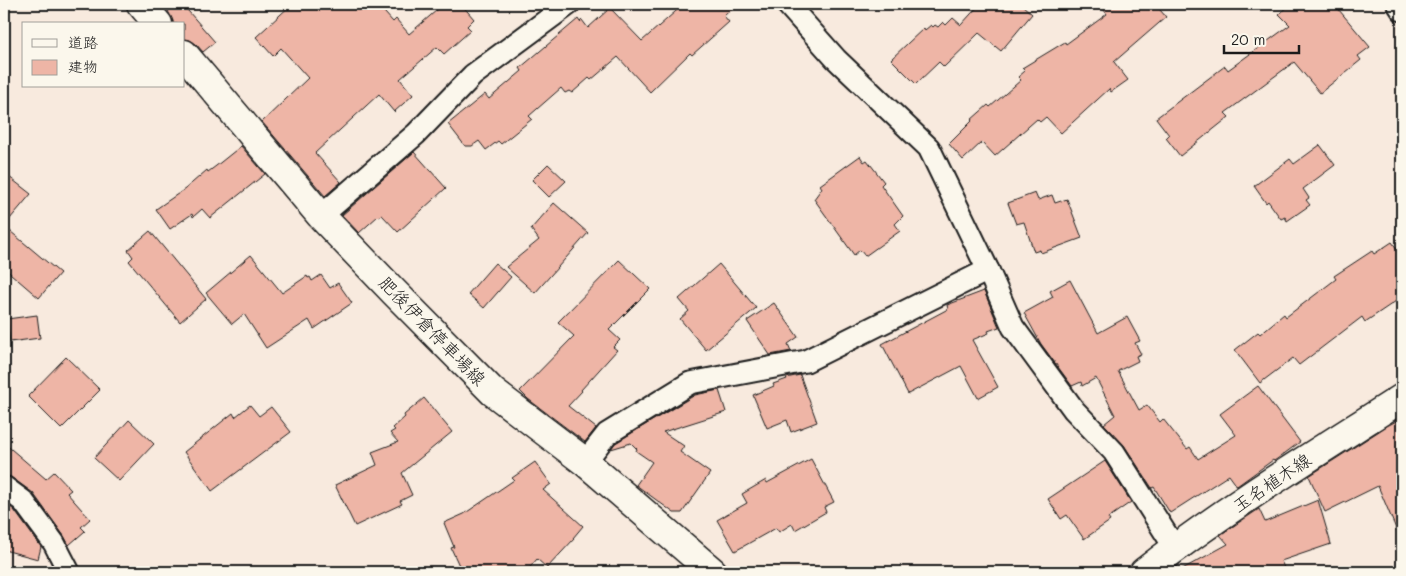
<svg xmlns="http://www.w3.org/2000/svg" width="1406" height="576" font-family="Mali,'Klee One',sans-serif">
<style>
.building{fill:#eeb5a6;stroke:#1c1c1c}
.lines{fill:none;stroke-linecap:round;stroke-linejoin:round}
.minor-casing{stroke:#1c1c1c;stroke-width:25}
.secondary-casing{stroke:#1c1c1c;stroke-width:31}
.minor{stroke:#fbf7ec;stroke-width:21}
.secondary{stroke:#fbf7ec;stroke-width:28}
.labels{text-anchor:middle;stroke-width:4;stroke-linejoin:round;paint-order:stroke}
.street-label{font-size:18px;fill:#1c1c1c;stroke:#fbf7ec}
</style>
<rect width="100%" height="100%" fill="#f8eade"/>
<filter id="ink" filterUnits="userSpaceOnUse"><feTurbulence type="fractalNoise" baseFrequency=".02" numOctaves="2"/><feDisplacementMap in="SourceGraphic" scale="10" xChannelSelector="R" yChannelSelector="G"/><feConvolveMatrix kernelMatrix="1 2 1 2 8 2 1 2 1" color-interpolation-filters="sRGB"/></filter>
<g filter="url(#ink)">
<!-- building -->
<g class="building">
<polygon points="177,4 182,4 215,42 203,52 196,44 190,40 184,39 184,24 173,24 173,21 168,11"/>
<polygon points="292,4 377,4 393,22 396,19 409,34 444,4 461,4 474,19 467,26 471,30 444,54 437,47 400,79 413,95 394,112 379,94 315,153 341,182 325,196 262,122 308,78 281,48 273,56 256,37"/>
<polygon points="684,4 737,4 724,16 729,22 692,55 690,53 650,92 618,57 591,80 589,78 572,93 569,91 565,93 561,88 529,116 532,119 501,144 498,141 486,150 479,141 472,146 465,146 448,124 485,94 489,99 522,71 520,68 578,19 580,22 582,20 588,28 610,8 642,41"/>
<polygon points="980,4 1021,4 1032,14 1001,51 979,33 944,67 939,62 916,84 891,59 924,28 925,30 931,25 933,27 935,25 938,27 943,22 946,25 953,18 961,25"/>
<polygon points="1099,4 1155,4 1166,17 1114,62 1128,80 1111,92 1109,89 1061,133 1046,117 1040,122 1037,119 995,156 982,142 963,160 949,144 972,121 971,120 988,105 990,107 1021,80 1018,77 1025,71 1022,68 1065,42 1066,44 1107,14"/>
<polygon points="1290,4 1334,4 1370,47 1358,56 1361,60 1320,93 1294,62 1225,113 1229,117 1180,156 1166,138 1169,135 1156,118 1225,66 1228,70 1290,25 1279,14"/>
<polygon points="1320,145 1335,165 1303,189 1309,198 1306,200 1310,205 1287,221 1285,217 1281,219 1268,201 1266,203 1254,186 1290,159 1294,164"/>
<polygon points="241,146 265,174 210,218 202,209 193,217 192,214 170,229 156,209 185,189 207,170 208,172 216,166"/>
<polygon points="414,152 446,188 398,232 382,215 379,217 378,216 359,233 342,215"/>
<polygon points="860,156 864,162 867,160 884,182 881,185 903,216 895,224 900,231 865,256 860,250 854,255 814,199 822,188 820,185"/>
<polygon points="548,164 566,181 549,197 532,180"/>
<polygon points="4,173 31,194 4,226"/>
<polygon points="1035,193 1038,200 1052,195 1055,203 1067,199 1082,238 1041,253 1040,250 1034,252 1024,222 1016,224 1008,203"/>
<polygon points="554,203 588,233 535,293 506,267 539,240 531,229"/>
<polygon points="4,226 60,273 39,298 4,268"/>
<polygon points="150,231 206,299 180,322 129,261 133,257 128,250"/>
<polygon points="1392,242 1402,256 1402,297 1365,322 1362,317 1299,365 1293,358 1260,383 1235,350 1258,332 1260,334 1284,314 1286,317 1336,279 1334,276 1372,251 1374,254"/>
<polygon points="251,255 282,293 307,276 308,278 310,277 312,281 321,275 330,288 338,283 352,303 314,329 309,320 266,348 244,314 232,324 206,293"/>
<polygon points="619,260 650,289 609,330 620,340 613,347 617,350 581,390 582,391 568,406 596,428 585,442 528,399 520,391 574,336 558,322"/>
<polygon points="495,263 511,277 484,308 468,294"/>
<polygon points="719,264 756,308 706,350 680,319 689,311 679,299"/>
<polygon points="1070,280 1098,333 1127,317 1140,341 1135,343 1141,354 1136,356 1138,361 1118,371 1139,410 1147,405 1160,422 1163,419 1187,449 1190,447 1198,459 1236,435 1220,414 1258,386 1300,442 1277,459 1274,461 1273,460 1237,486 1229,475 1170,513 1154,487 1152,488 1124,445 1104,424 1115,415 1096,378 1082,386 1081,382 1072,386 1041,344 1024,313 1053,297 1050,291"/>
<polygon points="984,291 999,327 988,331 989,333 972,340 998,387 978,398 961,366 908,394 882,344 948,309 947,305"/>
<polygon points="774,303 798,337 788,344 791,351 770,355 747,321"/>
<polygon points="37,315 40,338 10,342 7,319"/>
<polygon points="66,357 100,390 61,429 28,396"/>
<polygon points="800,375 817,422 791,432 787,420 767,428 753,395 774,386 773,384 787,379 786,378"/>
<polygon points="719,390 726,412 663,432 684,446 680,452 710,473 682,513 674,513 636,485 652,462 636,451 637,449 631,443 611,449 615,443 695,395"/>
<polygon points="424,398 452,432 402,473 412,495 400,501 402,504 355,526 335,485 377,465 372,452 398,442 390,433 395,430 393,428 405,417 404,415"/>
<polygon points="250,405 259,416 271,407 291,432 212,491 184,452 233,413 235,417"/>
<polygon points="1402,418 1402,543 1378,486 1325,512 1309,476 1387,426"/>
<polygon points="129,420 154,444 119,481 94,458"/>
<polygon points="4,443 46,479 54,472 71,490 67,493 90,519 81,527 85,531 69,545 64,536 33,493 11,477 4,475"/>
<polygon points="811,459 834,502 824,507 826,512 795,530 792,524 779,532 776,528 735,551 717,520 747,503 742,494 766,480 767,483"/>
<polygon points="1105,461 1131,502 1108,518 1110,521 1084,539 1067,515 1061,519 1048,499"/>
<polygon points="535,462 551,484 543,490 583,526 573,538 574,539 547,568 537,559 526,572 462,572 451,548 454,547 444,523 464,514 514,480 512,478"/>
<polygon points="1318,500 1331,544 1281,561 1286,572 1177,572 1228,544 1220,535 1259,509 1265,522"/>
<polygon points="4,502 14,510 41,547 38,559 4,550"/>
</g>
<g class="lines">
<!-- minor casing -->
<g class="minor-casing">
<g id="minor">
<polyline points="787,4 836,59 929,148 988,270 1013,327 1074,410 1114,452 1175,548"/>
<polyline points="1398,4 1402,10"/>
<polyline points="321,216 416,134 473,75 569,4"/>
<polyline points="585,462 607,434 690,383 806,361 988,270"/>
<polyline points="4,487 23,501 54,543 69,572"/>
</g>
</g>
<!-- secondary casing -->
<g class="secondary-casing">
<g id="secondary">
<polyline points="141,4 158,24"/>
<polyline points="184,54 321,216 394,292 493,392 585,462 713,572"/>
<path d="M1144 572C1226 508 1315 454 1402 398"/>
</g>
</g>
<!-- minor -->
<use href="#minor" class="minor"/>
<!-- secondary -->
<use href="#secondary" class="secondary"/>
</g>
</g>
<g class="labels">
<!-- street labels -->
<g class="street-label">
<text transform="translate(432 331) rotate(46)" y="6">肥後伊倉停車場線</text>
<text transform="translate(1272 483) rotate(-34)" y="6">玉名植木線</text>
</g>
</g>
<!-- margin -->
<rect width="1406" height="576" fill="none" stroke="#fbf7ec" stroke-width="20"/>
<rect x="10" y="10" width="1386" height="556" fill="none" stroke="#1c1c1c" stroke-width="2" filter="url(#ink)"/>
<!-- legend -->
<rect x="22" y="22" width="162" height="65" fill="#fbf7ec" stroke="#a29f99"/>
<rect x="32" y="39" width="25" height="8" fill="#fbf7ec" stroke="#a29f99"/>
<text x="68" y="48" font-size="15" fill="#1c1c1c">道路</text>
<rect x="32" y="60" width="25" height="15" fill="#eeb5a6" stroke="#a29f99"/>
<text x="68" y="72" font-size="15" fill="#1c1c1c">建物</text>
<!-- scale -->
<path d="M1224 45v8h75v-8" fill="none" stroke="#1c1c1c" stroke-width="2.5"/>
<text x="1231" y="45" font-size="15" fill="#1c1c1c" stroke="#fbf7ec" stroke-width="4" paint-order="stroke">20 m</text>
</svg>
